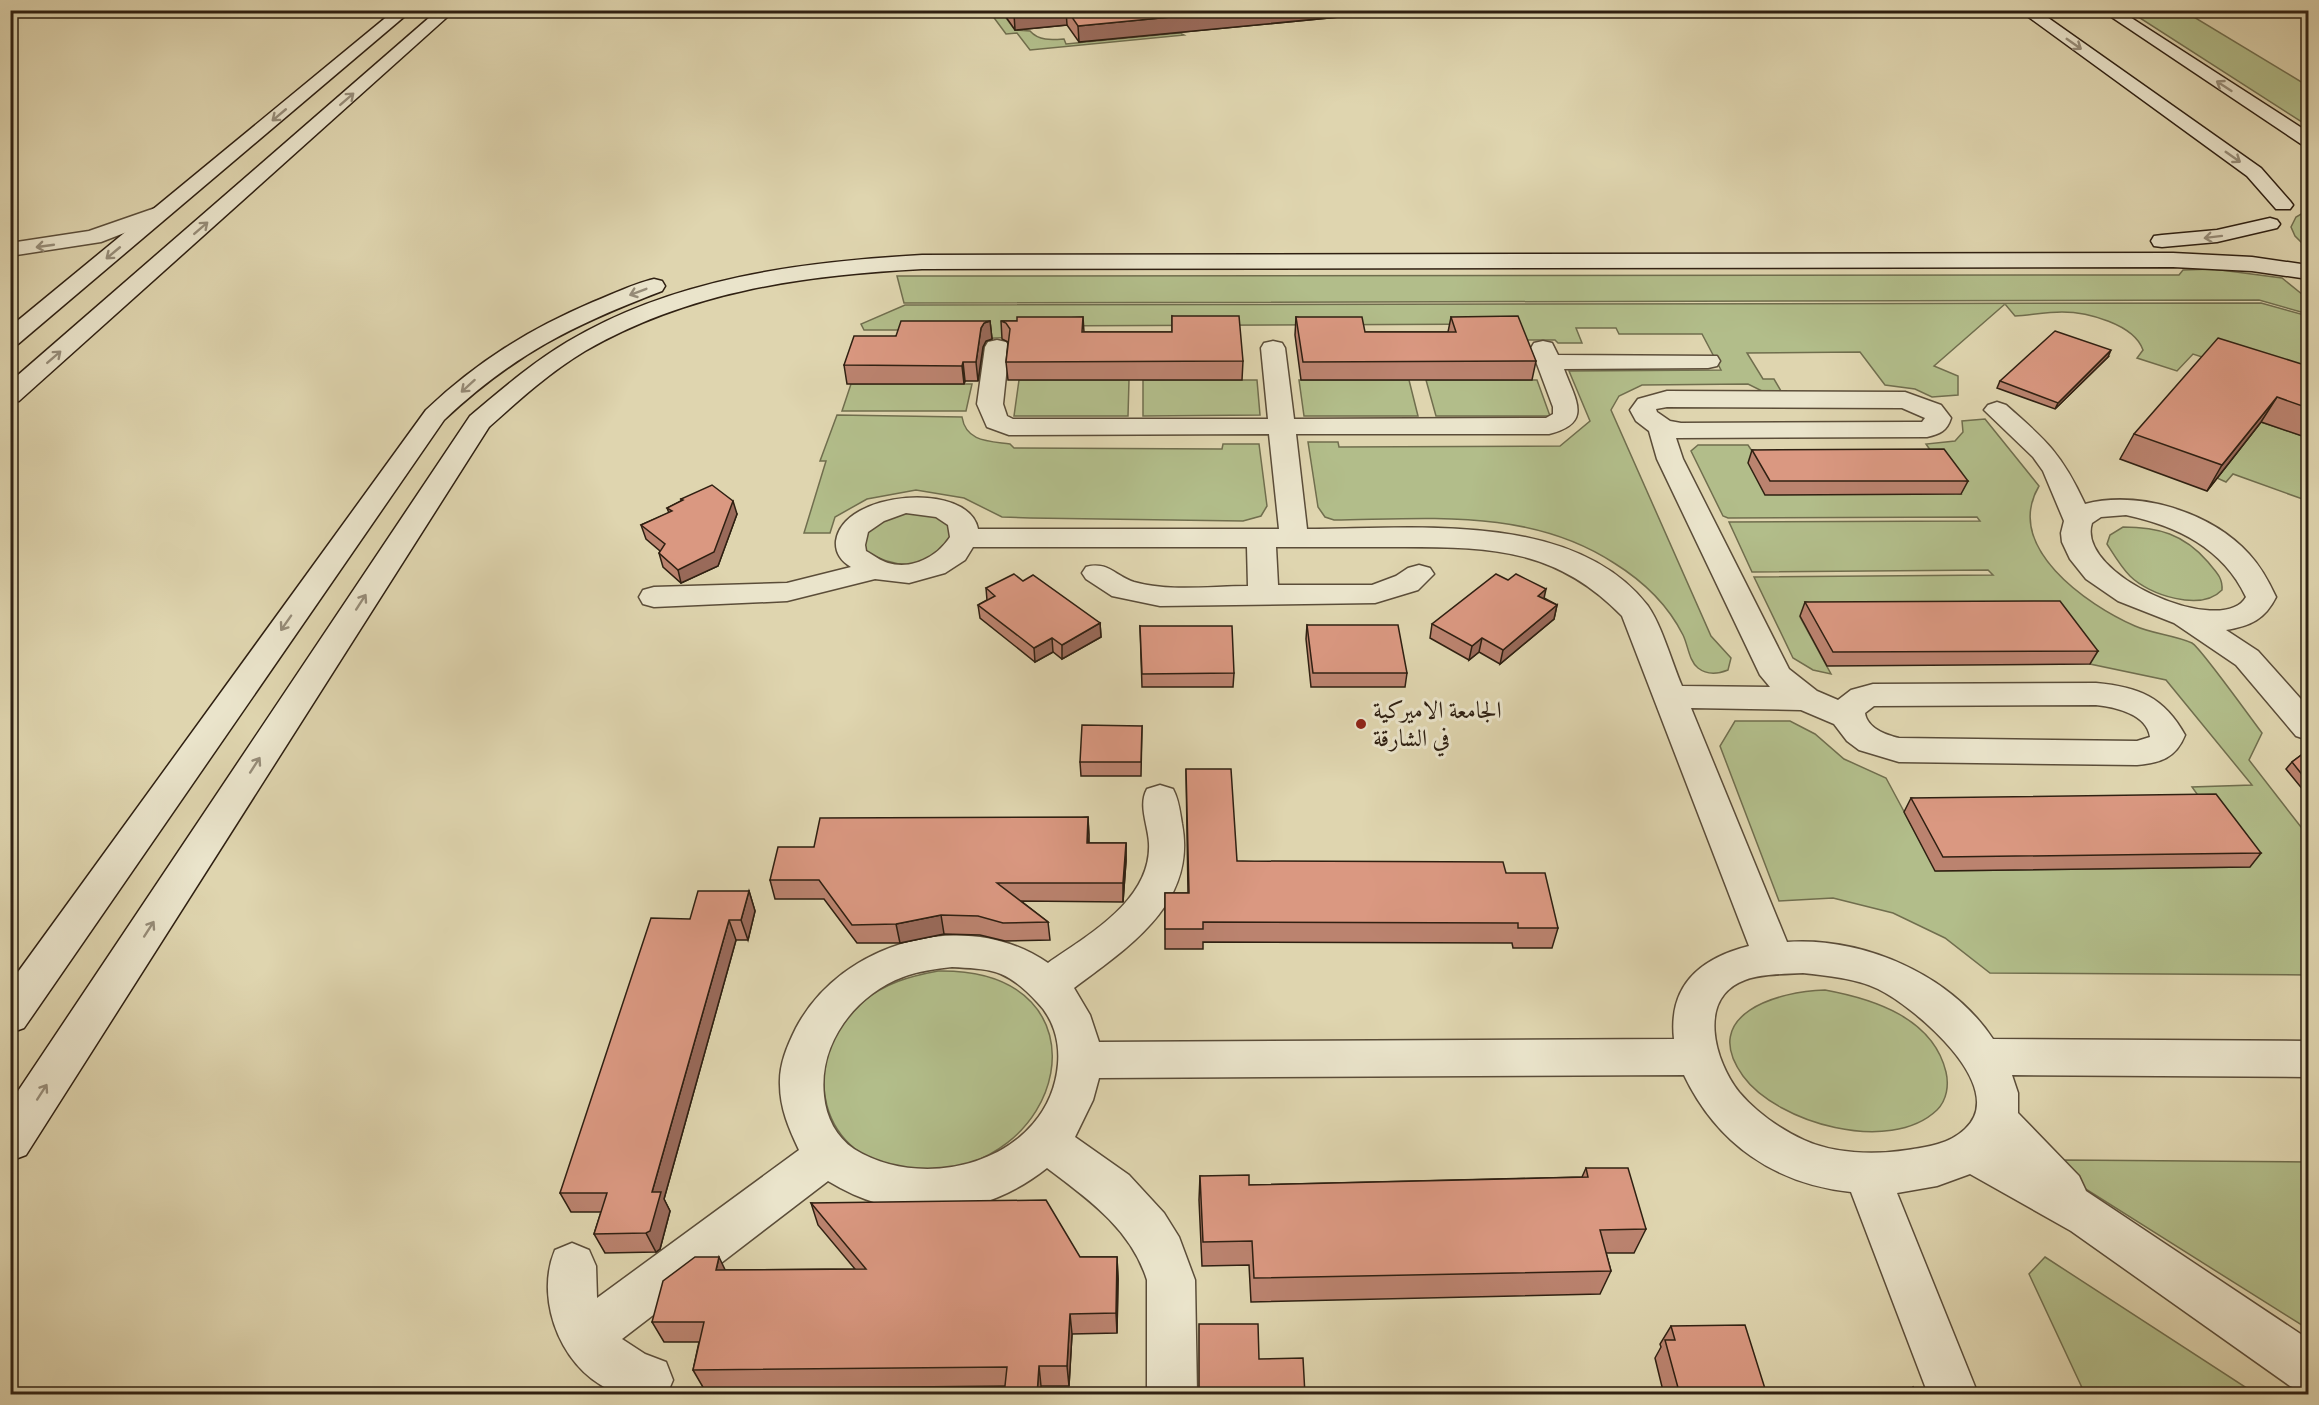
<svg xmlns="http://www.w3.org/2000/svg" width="2319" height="1405" font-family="'IM FELL English',Amiri,serif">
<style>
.green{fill:#b2bd8a;stroke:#706e4e;stroke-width:1.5}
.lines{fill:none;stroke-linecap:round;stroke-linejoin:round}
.street-casing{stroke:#5b4d39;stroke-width:3}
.secondary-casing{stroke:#2f2012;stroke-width:3}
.street{fill:#eae4cb;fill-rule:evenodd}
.secondary{fill:#eae4cb;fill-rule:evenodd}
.wall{fill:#bb836f;stroke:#2f2012;stroke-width:1.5}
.shaded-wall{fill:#996a5a;stroke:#2f2012;stroke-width:1.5}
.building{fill:#da9881;stroke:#2f2012;stroke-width:1.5}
.oneway{stroke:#968c78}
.poi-dot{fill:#8f2418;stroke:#eae4cb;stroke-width:2}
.labels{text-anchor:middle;stroke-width:6;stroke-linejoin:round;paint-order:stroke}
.poi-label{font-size:24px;fill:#2f2012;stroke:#eae4cb;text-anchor:start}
</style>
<rect width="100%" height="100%" fill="#dfd5af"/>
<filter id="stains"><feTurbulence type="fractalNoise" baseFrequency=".00333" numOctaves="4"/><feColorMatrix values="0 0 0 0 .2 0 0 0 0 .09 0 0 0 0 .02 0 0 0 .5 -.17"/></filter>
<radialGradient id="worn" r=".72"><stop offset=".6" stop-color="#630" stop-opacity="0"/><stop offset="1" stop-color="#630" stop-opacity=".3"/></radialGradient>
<!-- green -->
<g class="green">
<path d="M989 11H1001L1015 30 1030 31C1039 41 1051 40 1064 39L1066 44 1180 33 1184 35 1030 50 1017 33 1006 34Z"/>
<polygon points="2129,11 2184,11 2308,86 2308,126"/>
<polygon points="2308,210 2308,249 2295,236 2291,227 2296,217"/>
<polygon points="2213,269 2282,278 2308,299 2308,314 2259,300 904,303 897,276 2179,275 2183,270"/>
<path d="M2261 303 2308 316V391L2193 354 2177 371 2137 358 2143 350C2134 324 2087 312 2062 312 2047 312 2030 315 2015 316L2005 304 1934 366 1958 376V395L1932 397 1915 389 1885 385 1860 352 1747 353 1763 379H1774L1781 391 1764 392 1748 384 1642 385 1619 396 1611 410 1711 636 1731 658 1728 670C1718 674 1707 675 1698 668 1689 661 1688 645 1683 635 1668 605 1643 581 1614 563 1530 508 1430 519 1334 520L1325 517 1318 507 1308 442H1338L1339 447 1560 446 1590 421 1569 371 1721 370 1702 334H1619L1616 328H1576L1582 343H1558L1555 340H1516L1510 324 1020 326 1018 337 974 339 976 330H864L861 324 905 305Z"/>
<polygon points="1019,380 1129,380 1128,416 1014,416"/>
<polygon points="1143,380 1257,380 1260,415 1143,416"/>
<polygon points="1299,380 1409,380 1418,416 1304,416"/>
<polygon points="1426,380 1537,380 1550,416 1436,416"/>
<polygon points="851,384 972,384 966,411 842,411"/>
<path d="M837 415 962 417C966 442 989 441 1010 444L1014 448 1222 449 1223 444H1259L1267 506 1261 516 1243 521 1030 518 1002 517 964 498 916 490 867 499 835 517 830 533H804L826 461H820Z"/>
<path d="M1985 419 2039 486C2003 547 2087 605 2135 626 2153 634 2174 635 2192 643 2200 647 2252 720 2262 733L2249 760 2308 836V975L1990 973 1945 938 1893 913 1833 898 1779 901 1720 746 1735 721H1790L1815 734 1844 759 1886 778 1936 871 2249 867 2192 787 2252 785 2166 680 2090 664 2053 614 1800 617 1831 674 1813 670 1793 658 1754 577 1993 575 1988 570 1752 572 1729 522 1980 521 1977 517 1728 518 1723 516 1691 451 1698 445H1748L1760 463 1961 494 1926 444 1955 441 1963 432 1962 421Z"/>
<polygon points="2261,422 2308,438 2308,501 2233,474 2226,482 2217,478"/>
<path d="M904 512 931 513 949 524 952 540C926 569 898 571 865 551 863 521 881 522 904 512Z"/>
<path d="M2123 527C2158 527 2184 534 2208 562 2215 571 2223 577 2222 590 2201 612 2149 595 2130 576 2121 567 2114 555 2107 544L2110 535Z"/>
<path d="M938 971C1117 968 1068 1180 913 1170 818 1164 795 1060 863 1002 884 983 911 976 938 971Z"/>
<path d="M1825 990C1874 999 1933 1018 1946 1072 1949 1085 1947 1100 1937 1110 1890 1155 1777 1123 1743 1076 1698 1014 1779 991 1825 990Z"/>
<polygon points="2064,1160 2308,1162 2308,1329 2084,1188"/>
<polygon points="2045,1257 2256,1394 2085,1394 2029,1274"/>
</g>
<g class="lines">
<!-- street casing -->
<g class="street-casing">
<g id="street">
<polygon points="161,206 168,208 171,212 168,216 101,242 10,256 10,243 89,231"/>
<path d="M997 340 1006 342 1009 347 1003 404 1007 416 1013 419H1268L1261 348 1264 343 1273 341 1282 343 1285 348 1294 419 1546 418 1553 414V407L1531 348 1534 343 1543 341 1552 343 1558 355 1717 356 1720 361 1717 366 1708 368 1564 369C1576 401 1593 423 1549 434H1296L1307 529C1414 529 1574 510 1648 606 1662 626 1672 663 1682 686L1770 687 1760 675 1657 459 1649 431 1636 421 1630 410 1638 399 1667 391 1905 392 1941 405 1951 418C1947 431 1940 434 1927 437L1676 438 1683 459 1789 669 1817 691 1838 700 1851 690 1873 684 2096 683C2139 687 2164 697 2185 735 2176 758 2160 763 2137 765L1899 762 1859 750 1847 741 1834 724 1801 710 1691 708 1787 942C1863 937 1950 974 1993 1039L2308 1041V1077L2012 1075 2018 1093V1113L2079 1176 2086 1191 2308 1339V1393L2290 1386 2071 1231 1970 1174 1937 1186 1897 1193 1978 1394H1928L1851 1192C1775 1184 1717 1144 1684 1075L1099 1078 1093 1100 1075 1137 1129 1175 1164 1213 1179 1237 1195 1280 1197 1394H1147V1280C1131 1229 1088 1199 1047 1168 980 1221 900 1225 828 1181L622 1339 645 1354 666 1362 673 1380 667 1394C653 1394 634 1398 621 1394 564 1377 533 1302 555 1250L572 1243 589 1250 596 1266 597 1298 799 1150C789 1129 780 1108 780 1085 779 1065 787 1046 796 1028 841 942 966 906 1048 963 1088 935 1152 900 1149 843 1148 825 1138 805 1147 789L1160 785 1173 789C1179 800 1180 812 1182 824 1197 903 1129 947 1074 988L1090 1015 1099 1042 1674 1039C1668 985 1701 958 1749 946L1622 616C1557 549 1492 547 1404 547 1361 547 1319 547 1276 547L1278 585H1372L1396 576 1408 568 1419 565 1430 568 1434 574 1418 590 1375 603 1160 606 1112 596 1086 579 1082 573 1086 567C1108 561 1115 576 1134 582 1169 592 1211 586 1248 586L1247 547H973L965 560 945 573 909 583 875 579 787 601 654 607 643 604 639 597 643 590 654 587 787 583 851 567C841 561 835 553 836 541 843 490 969 481 978 529H1279L1269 434 1009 435 987 427 977 404 985 347 988 342ZM1667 407 1902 408 1925 418 1922 422H1913L1681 423 1670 421 1657 412 1656 409ZM906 513 936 517 948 525 950 537C937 557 912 570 888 563 881 561 873 555 866 551L865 545 868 532 884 521ZM2096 705C2115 707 2147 714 2150 737L2137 741 1899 738C1886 735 1867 728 1865 713L1874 706ZM952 967C968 968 986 968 1001 974 1015 980 1027 991 1037 1002 1053 1018 1060 1041 1058 1064 1050 1159 928 1195 854 1149 836 1137 826 1117 824 1096 818 1044 855 995 903 977 918 971 936 969 952 967ZM1803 973C1828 976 1855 978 1878 989 1913 1006 2011 1087 1965 1129 1949 1144 1928 1147 1907 1150 1875 1155 1834 1154 1804 1140 1780 1129 1756 1112 1739 1092 1715 1062 1696 998 1745 980 1762 974 1784 974 1803 973Z"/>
<path d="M1997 402 2006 405C2046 440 2062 454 2085 504 2139 490 2211 512 2249 554 2261 567 2269 582 2276 597 2265 619 2251 626 2226 630L2258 651 2308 707V740L2296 736 2236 665 2174 623 2118 601 2086 579 2070 559 2062 542 2061 533 2064 521 2043 471 2033 457 1984 410 1988 405ZM2126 515C2177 526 2223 548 2246 597 2223 639 2075 575 2092 523L2101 517Z"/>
</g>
</g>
<!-- secondary casing -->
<g class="secondary-casing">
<g id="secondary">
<polygon points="395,10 412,10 18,344 10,346 10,327"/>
<polygon points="438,10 455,10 19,401 10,403 10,382"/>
<polygon points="2019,10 2037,10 2261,168 2290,201 2293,205 2290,209 2276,209 2247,176"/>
<polygon points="2101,10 2119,10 2308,132 2308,146 2301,144"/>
<polygon points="2270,218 2277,220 2280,224 2277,228 2217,242 2162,247 2154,246 2151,241 2154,236 2162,235 2217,230"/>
<path d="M2173 253 2252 257 2308 265V279L2252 271 2173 267 922 269C804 275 689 291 585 351 550 372 519 400 489 427L26 1155 10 1161V1103L470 416C501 390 532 363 567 342 674 278 800 262 922 255Z"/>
<path d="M654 279 662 281 665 286 662 291C573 325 514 354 444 420L24 1028 10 1033V983L426 410C478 361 528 330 593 302 613 294 633 284 654 279Z"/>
</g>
</g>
<!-- street -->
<use href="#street" class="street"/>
<!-- secondary -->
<use href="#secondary" class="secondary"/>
</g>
<!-- wall -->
<g class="wall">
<polygon points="1001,10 1371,10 1370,14 1079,42 1067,25 1015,30"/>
<polygon points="1172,316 1243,361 1242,380 1008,380 1006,362 1008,342 1002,339 1001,321 1017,321 1083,317 1084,332 1172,332"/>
<polygon points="1296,317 1365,332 1448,332 1451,317 1536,361 1532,380 1301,380 1295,335"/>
<polygon points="990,321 992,339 986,341 983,347 978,381 965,381 964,384 847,384 844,365 896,336"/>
<polygon points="2108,357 2055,409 1997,388 2000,381"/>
<polygon points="2308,366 2308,438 2261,422 2207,491 2120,459 2134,434"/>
<polygon points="1752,450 1968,481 1961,494 1765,495 1748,463"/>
<polygon points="681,499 737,514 718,566 681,583 663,567 659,553 660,551 646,539 641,525 669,513 667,508 681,501"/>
<polygon points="1023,581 1100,623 1101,637 1062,659 1053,652 1035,662 980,618 978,605 987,600 986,588"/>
<polygon points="1544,598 1557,605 1554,619 1500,664 1479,652 1469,660 1430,638 1432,624"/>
<polygon points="1805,602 2098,651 2090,664 1827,666 1800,616"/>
<polygon points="1307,625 1407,673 1405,687 1311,687 1306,639"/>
<polygon points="1140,626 1234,673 1233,687 1142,687"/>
<polygon points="1142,726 1141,776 1081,776 1080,762"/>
<polygon points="2308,750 2308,796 2286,769 2292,762"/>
<polygon points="1186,769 1237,861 1506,873 1558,928 1552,948 1513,948 1512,943 1203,942 1203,949 1165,949 1165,893 1188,893"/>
<polygon points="1911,798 2261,853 2250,867 1935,871 1904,812"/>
<polygon points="1088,817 1089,843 1126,843 1126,861 1123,902 1021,901 1048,922 1050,940 1005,941 980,935 944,934 900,943 857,943 824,899 775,899 770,880 814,847"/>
<polygon points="749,891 755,911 748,940 736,940 664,1199 670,1211 660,1249 656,1252 605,1253 594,1234 601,1212 571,1212 560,1193 690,919"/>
<polygon points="1586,1168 1646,1229 1634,1253 1606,1253 1611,1271 1600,1294 1251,1302 1249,1265 1202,1266 1199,1200 1200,1176 1249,1185 1582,1177"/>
<polygon points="811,1203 1080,1257 1117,1257 1118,1279 1117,1333 1072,1334 1069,1386 1041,1386 1041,1395 1004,1395 1005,1386 704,1389 693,1370 699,1342 664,1342 652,1322 725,1270 855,1269 818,1225"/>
<polygon points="1671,1326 1767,1395 1664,1395 1655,1358 1661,1347 1660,1344"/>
</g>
<!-- shaded-wall -->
<g class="shaded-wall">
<polygon points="1050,10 1066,10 1067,25 1015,30 1014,14"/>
<polygon points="1243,10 1371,10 1370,14 1079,42 1078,26"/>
<polygon points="990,321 992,339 986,341 983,347 978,381 976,362 981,328 984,323"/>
<polygon points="2111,350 2108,357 2055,409 2058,403"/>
<polygon points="963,362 965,381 964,384 962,366"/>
<polygon points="2277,397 2261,422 2207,491 2222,465"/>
<polygon points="733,501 737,514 718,566 681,583 678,570"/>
<polygon points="1546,589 1543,603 1538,596"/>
<polygon points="1557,605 1554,619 1500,664 1503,650"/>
<polygon points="1100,623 1101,637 1062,659 1062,645"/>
<polygon points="1052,638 1053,652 1035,662 1034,648"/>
<polygon points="1482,638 1479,652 1469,660 1472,646"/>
<polygon points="1088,817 1089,835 1088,861 1087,843"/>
<polygon points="1126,843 1126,861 1123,902 1123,883"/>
<polygon points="749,891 755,911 748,940 741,920"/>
<polygon points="941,915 944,934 900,943 896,924"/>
<polygon points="729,920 736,940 664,1199 670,1211 660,1249 656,1252 646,1233 652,1192"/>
<polygon points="719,1257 729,1278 716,1270"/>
<polygon points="1117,1257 1118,1279 1117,1333 1116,1313"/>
<polygon points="1070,1314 1072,1334 1069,1386 1067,1366"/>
<polygon points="1039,1366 1041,1386 1041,1395 1037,1395"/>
</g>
<!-- building -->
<g class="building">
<polygon points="1011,10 1050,10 1014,14"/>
<polygon points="1067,10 1243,10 1078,26"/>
<polygon points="1172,316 1239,316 1243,361 1006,362 1010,329 1006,323 1001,321 1017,321 1017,317 1083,317 1082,332 1172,332"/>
<polygon points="1518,316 1536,361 1303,362 1296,317 1362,317 1365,332 1456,332 1451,317"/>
<polygon points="901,321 990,321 984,323 981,328 976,362 963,362 962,366 844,365 854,336 896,336"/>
<polygon points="2055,331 2111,350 2058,403 2000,381"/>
<polygon points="2218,338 2308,366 2308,408 2277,397 2222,465 2134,434"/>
<polygon points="1944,449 1968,481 1770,481 1752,450"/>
<polygon points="712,485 733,501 714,552 678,570 659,553 665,544 641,525 672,511 667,508 683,500 681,499"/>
<polygon points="1014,574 1023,581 1033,575 1100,623 1062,645 1052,638 1034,648 978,605 995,596 986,588"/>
<polygon points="1496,574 1508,580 1516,574 1546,589 1538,596 1557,605 1503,650 1482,638 1472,646 1432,624"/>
<polygon points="2060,601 2098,651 1833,652 1805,602"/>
<polygon points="1307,625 1398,625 1407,673 1313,673"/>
<polygon points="1140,626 1232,626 1234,673 1142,674"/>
<polygon points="1082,725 1142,726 1141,762 1080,762"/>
<polygon points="2308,750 2308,782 2292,762"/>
<polygon points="1186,769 1231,769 1237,861 1503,862 1506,873 1545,873 1558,928 1518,928 1518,923 1203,922 1203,929 1165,929 1165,893 1189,893"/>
<polygon points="2216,794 2261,853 1943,857 1911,798"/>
<polygon points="1088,817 1087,843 1126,843 1123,883 997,883 1048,922 1003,923 978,916 941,915 896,924 852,925 819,880 770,880 778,847 814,847 820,818"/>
<polygon points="698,891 749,891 741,920 729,920 652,1192 661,1192 650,1231 646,1233 594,1234 607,1193 560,1193 651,918 690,919"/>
<polygon points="1586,1168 1628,1168 1646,1229 1600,1230 1611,1271 1254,1278 1252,1241 1203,1242 1200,1176 1249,1175 1249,1185 1588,1177"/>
<polygon points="1046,1200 1080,1257 1117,1257 1116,1313 1070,1314 1067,1366 1039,1366 1037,1395 1004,1395 1007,1367 693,1370 704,1322 652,1322 663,1281 695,1257 719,1257 716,1270 866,1269 811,1203"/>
<polygon points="1199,1324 1258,1324 1259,1359 1303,1358 1305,1395 1199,1395"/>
<polygon points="1745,1325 1767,1395 1680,1395 1665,1340 1675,1340 1671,1326"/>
<polygon points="1913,1387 1916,1395 1905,1395"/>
</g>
<!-- one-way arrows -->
<defs><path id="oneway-shaft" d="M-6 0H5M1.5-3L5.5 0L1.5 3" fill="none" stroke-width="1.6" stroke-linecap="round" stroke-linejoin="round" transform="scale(1.5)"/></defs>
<g class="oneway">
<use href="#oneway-shaft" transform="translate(2074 44) rotate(35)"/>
<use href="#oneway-shaft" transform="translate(2224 86) rotate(-147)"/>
<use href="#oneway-shaft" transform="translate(347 99) rotate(-41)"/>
<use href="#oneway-shaft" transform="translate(279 115) rotate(140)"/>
<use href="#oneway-shaft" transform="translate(2233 157) rotate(35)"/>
<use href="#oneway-shaft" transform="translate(201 228) rotate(-41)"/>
<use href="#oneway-shaft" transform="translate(2213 237) rotate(173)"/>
<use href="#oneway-shaft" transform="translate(45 246) rotate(172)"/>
<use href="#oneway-shaft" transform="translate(113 253) rotate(140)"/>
<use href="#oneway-shaft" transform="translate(638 292) rotate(159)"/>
<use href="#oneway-shaft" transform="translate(54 357) rotate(-41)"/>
<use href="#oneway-shaft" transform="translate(468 386) rotate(138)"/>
<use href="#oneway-shaft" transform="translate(361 602) rotate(-57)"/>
<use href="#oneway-shaft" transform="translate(286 623) rotate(125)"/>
<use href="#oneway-shaft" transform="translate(255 765) rotate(-57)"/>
<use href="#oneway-shaft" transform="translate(149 929) rotate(-57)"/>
<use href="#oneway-shaft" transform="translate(42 1092) rotate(-57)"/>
</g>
<!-- markers -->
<circle class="poi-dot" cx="1361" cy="724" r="6"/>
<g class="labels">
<!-- poi labels -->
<g class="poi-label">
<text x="1373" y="718">الجامعة الاميركية<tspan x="1373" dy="28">في الشارقة</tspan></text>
</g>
</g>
<!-- margin -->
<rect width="2319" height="1405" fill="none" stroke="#dfd5af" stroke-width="36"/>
<rect x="12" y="12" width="2295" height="1381" fill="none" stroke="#2f2012" stroke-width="3"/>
<rect x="18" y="18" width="2283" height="1369" fill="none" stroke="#2f2012" stroke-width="1.5"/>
<rect width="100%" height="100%" filter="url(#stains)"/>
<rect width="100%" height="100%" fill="url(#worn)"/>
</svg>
